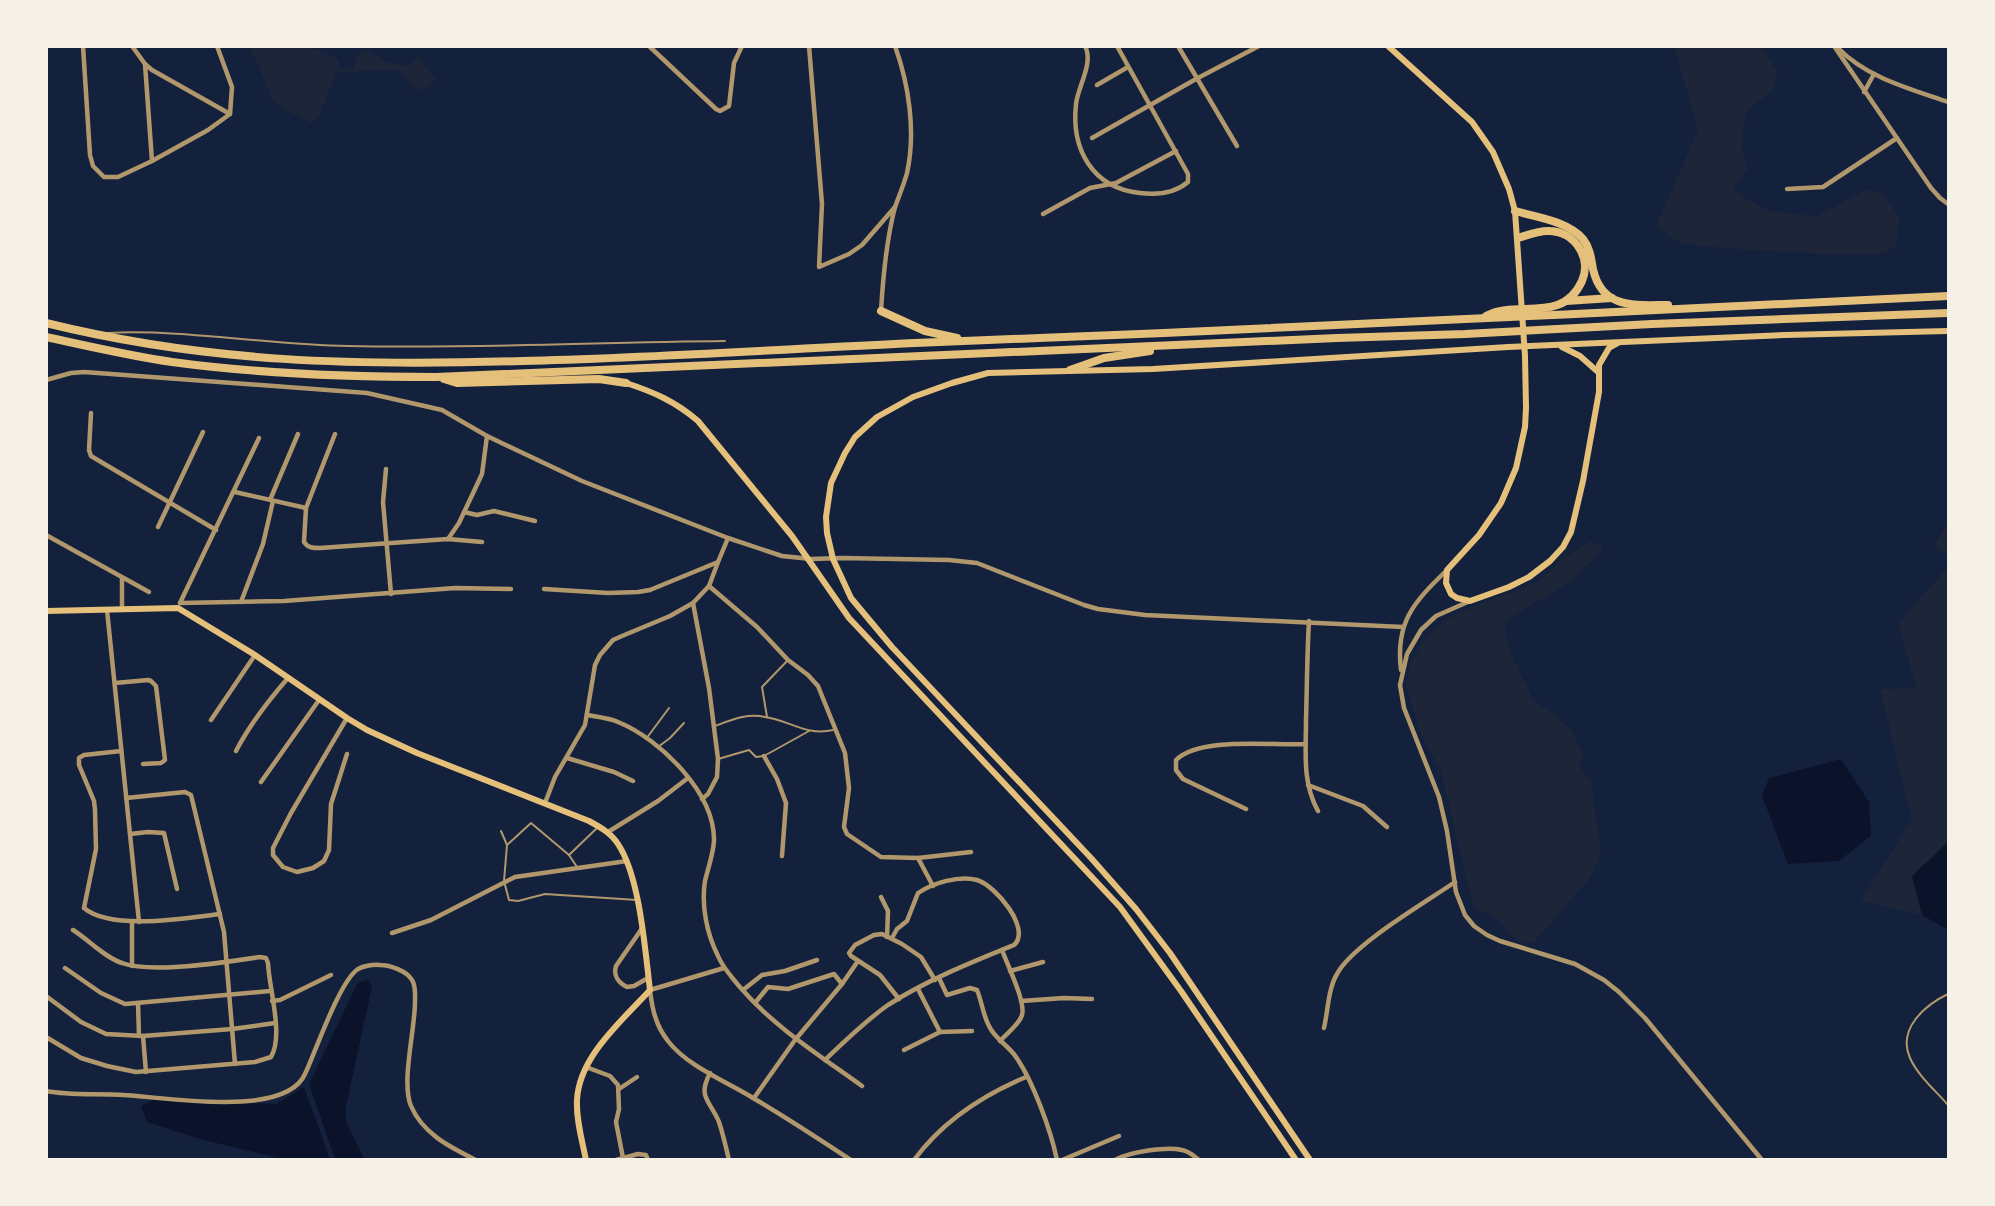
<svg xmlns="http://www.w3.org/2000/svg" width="1995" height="1206" font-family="Lora,serif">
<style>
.green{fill:#1d2539}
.water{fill:#0b132b}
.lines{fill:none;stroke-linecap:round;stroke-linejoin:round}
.service{stroke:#b1986c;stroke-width:2}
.minor{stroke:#b1986c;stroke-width:4.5}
.secondary{stroke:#e5c07b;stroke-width:6}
.motorway{stroke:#e5c07b;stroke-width:8}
</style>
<rect width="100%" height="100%" fill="#14213d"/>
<!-- green -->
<g class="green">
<polygon points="1674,46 1762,47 1778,72 1773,90 1746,111 1741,148 1748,169 1732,189 1748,200 1773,212 1816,216 1869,189 1884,194 1899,217 1896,247 1877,255 1804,253 1722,248 1680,243 1656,226 1698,130"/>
<polygon points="250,47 308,47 339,59 339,68 353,69 357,55 366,50 387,62 407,67 418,57 436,80 418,92 398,70 337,72 319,115 312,123 292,113 273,100"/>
<polygon points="1948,521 1948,554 1934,546"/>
<polygon points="1590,541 1600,545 1602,551 1583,569 1576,579 1507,619 1505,631 1510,651 1534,702 1549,710 1571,730 1584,756 1579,765 1591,782 1601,853 1590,878 1535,941 1520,944 1495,917 1474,908 1441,772 1421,734 1406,685 1409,666 1421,643 1443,621 1473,606 1518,590 1540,580 1564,558"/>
<polygon points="1948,567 1948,930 1922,915 1861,901 1912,819 1880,689 1917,688 1898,624"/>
</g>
<!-- water -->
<g class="water">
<polygon points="1841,759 1869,802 1871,836 1839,861 1788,864 1762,796 1769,778"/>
<polygon points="1948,842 1948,930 1922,915 1912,876"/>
<polygon points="367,979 372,987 346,1106 346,1121 364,1159 335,1159 309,1084 357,984"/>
<polygon points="304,1087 330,1159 276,1159 274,1157 200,1139 147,1122 141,1106 152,1100 276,1104"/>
</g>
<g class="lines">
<!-- service -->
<g class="service">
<path d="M107 333C187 329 267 345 348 346 473 349 599 342 725 341"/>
<polyline points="767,717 762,687 788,660"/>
<path d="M715 726C731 720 747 713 765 717 791 721 806 736 833 730"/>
<polyline points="646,739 669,708"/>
<polyline points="658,747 670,738 684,723"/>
<polyline points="718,759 749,750 756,757 764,756 809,731"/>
<polyline points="501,831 507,845"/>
<polyline points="569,855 597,828"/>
<polyline points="577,867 569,855 531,823 507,845 504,881 509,900 518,901 545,894 637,900"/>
<path d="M1948 994C1925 1005 1897 1029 1910 1058 1918 1076 1936 1091 1948 1105"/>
</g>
<!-- minor -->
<g class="minor">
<polyline points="83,46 90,155 93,166 104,177 118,177 152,161 145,64"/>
<polyline points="132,46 145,64 152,70 230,114"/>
<polyline points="649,46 716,109 720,111 729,106 734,63 742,46"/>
<polyline points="809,46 822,204 819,267 849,254 862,245 895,207"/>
<path d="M1085 46C1094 63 1078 86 1076 104 1071 149 1092 188 1140 193 1156 195 1175 193 1188 182V174L1117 46"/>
<polyline points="1178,46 1237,146"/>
<polyline points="1834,46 1931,188 1940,198 1948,204"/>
<path d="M1838 48C1867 78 1911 89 1948 102"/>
<polyline points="1097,85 1128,67"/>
<polyline points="1864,92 1874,74"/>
<polyline points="1092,138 1196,79 1259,46"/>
<polyline points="152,161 208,130 230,114 232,87 217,46"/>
<polyline points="1787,189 1823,187 1897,138"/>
<polyline points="1043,214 1090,188 1116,183 1176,151"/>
<path d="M881 311C883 277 886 241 895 207 899 196 904 184 907 173 916 132 909 85 895 46"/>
<polyline points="46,380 71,373 84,372 367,393 442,410 487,436 582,481 728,538 782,556 811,559 842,558 949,560 977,563 1084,605 1098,609 1145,615 1403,627"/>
<polyline points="91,413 89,450 91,456 216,530"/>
<path d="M335 434 306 508 304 542C308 548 313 548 320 548L448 539 482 542"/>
<polyline points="386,469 383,502 391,594"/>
<polyline points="235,492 306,508"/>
<polyline points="270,500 298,434"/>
<polyline points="464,512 477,515 494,511 535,521"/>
<polyline points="158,527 203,432"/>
<polyline points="46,535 149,592"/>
<polyline points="448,539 459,523 482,474 487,436"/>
<polyline points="709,586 757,627 788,660 808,675 818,686 845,753 849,788 844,827 847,834 881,857 918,858 971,852"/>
<polyline points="544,589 608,593 638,592 650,590 718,562 728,538"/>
<polyline points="1470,601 1436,616 1421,630 1407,654 1400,685 1404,708 1439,797 1447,831 1456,892 1465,915 1474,926 1487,935 1500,941 1575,964 1604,980 1619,992 1645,1018 1762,1160"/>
<polyline points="241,602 263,544 273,501"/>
<polyline points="180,603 284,601 455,588 511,589"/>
<polyline points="180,603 259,438"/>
<polyline points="693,603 709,688 718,759 717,777 708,794 702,799"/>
<polyline points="107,610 139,922"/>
<polyline points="122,610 122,578"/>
<path d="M1309 621C1307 654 1307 687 1306 720 1306 752 1302 782 1318 811"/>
<path d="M1401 670C1395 622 1414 602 1447 570"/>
<polyline points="115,683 148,680 151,681 156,686 165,760 161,763 143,764"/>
<path d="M587 715C598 717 609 718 618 722 660 739 715 793 714 841 713 855 708 868 705 881 701 906 707 934 718 956 723 968 731 976 739 986 774 1027 819 1055 862 1086"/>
<polyline points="211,720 255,655"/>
<path d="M121 751 84 755 79 758V765L94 801 95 810 96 849 84 908C111 931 187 918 220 914"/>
<path d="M236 751C250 724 268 701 288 678"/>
<polyline points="347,754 331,804 329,850 324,861 313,868 297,872 283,867 273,855 273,848 291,813 347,718"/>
<polyline points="764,756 777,779 786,803 782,856"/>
<polyline points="567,758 614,772 633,781"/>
<polyline points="261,782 319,700"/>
<polyline points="1308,785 1363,806 1387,827"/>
<polyline points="126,798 185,792 191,795 224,932 235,1064"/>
<polyline points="545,803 555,777 585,725 595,665 600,655 613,640 622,636 670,616 693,603 709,586 718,562"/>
<path d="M1246 809 1183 779 1176 770V760C1200 736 1273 746 1306 744"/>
<polyline points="608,832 658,801 688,778"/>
<polyline points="130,834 148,832 164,833 177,889"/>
<polyline points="918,858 933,886"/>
<polyline points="881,897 888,911 887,937"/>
<path d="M643 927 616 966C613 976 619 983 627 987L634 986 648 978"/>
<polyline points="392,933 431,920 515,877 627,861"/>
<polyline points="132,966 132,922"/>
<polyline points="65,968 101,993 125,1004 270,991"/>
<path d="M724 968 650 990C652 1009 656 1026 668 1041 687 1066 727 1082 753 1098 786 1117 819 1139 851 1160"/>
<polyline points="1010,971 1043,962"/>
<path d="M939 978 947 995 970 988 977 990C982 1002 983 1015 989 1026 995 1039 1008 1045 1016 1057 1033 1081 1051 1131 1057 1160"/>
<polyline points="918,989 940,1032"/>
<polyline points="743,990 762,975 785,971 817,960"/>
<polyline points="46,996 81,1022 106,1034 143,1036 232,1029 275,1023"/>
<polyline points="899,999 880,975 851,956 849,953 855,945 874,935 882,934 902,944 921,957 935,980"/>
<polyline points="272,1001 280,1000 331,975"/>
<polyline points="1021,1001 1064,998 1092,999"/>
<polyline points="138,1003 139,1036"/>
<polyline points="755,1003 768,987 788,989 834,974 842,984"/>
<path d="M1324 1028C1328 1011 1328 989 1337 974 1352 945 1426 902 1455 882"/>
<polyline points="143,1036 146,1072"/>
<path d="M46 1037 81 1058 107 1066 136 1072 255 1062 271 1057C284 1035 269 989 268 963L266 958 260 957C227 962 152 974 122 963 104 957 89 940 73 930"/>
<path d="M1000 1041C1006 1034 1019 1025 1022 1015 1026 1002 1007 964 1002 950"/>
<polyline points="904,1050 940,1032 972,1031"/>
<path d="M825 1060C845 1041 865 1021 888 1005 927 980 972 962 1014 945 1032 929 995 885 977 880 959 875 933 883 918 893L907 921 897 929 892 938"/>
<polyline points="586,1067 610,1076 618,1085 619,1109 616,1122 623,1158"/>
<path d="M710 1073C697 1098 710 1100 719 1122 723 1134 726 1147 729 1160"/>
<polyline points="619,1089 637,1077"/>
<path d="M46 1091C71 1096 98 1093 124 1095 164 1097 285 1119 305 1074 316 1051 339 982 358 969 363 966 374 964 380 965 390 965 407 971 412 980 416 986 415 995 415 1002 415 1030 401 1082 411 1106 423 1134 450 1147 476 1160"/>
<polyline points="754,1098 795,1040 842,984 858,961"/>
<polyline points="616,1160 638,1154 646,1155 648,1160"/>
<path d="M914 1160C942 1122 983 1095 1026 1077"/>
<polyline points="1062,1160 1119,1136"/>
<path d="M1115 1160C1129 1152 1167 1146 1182 1150 1189 1151 1194 1156 1199 1160"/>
</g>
<!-- secondary -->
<g class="secondary">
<polyline points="1388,46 1472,122 1493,152 1509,189 1515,211 1525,356 1526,408 1525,427 1516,468 1501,503 1479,535 1447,570 1446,583 1451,594 1457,598 1470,601 1509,587 1529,577 1550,561 1563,547 1571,532 1583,481 1599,392 1599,365 1609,348 1618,343"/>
<polyline points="1562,347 1580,356 1598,372"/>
<path d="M626 383C654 392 676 402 698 421L792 536 849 618 1120 907 1181 991 1296 1160"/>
<path d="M46 611 178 608 255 655 347 718 367 730 417 753 589 821C600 827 611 833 618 844 640 877 645 950 650 990 623 1020 579 1056 577 1100 576 1120 582 1140 586 1160"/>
<polyline points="1310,1160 1170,953 1136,909 1091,858 892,647 851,598 833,559 827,533 826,517 831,483 845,453 855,437 877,417 913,397 952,383 988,373 1153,369 1508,347 1785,335 1948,331"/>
</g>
<!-- motorway -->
<g class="motorway">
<path d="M1515 211C1536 217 1568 221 1583 239 1590 248 1591 258 1593 269 1602 310 1636 305 1668 305"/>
<polyline points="1566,301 1612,298"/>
<polyline points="881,311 925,331 957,338"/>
<path d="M1486 316C1517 299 1562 325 1582 281 1592 258 1575 232 1550 231 1539 230 1528 235 1518 238"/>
<path d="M46 323C208 363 357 366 522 361 653 358 784 349 915 343 998 339 1081 337 1164 333 1425 322 1687 308 1948 296"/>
<path d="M46 337C88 346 130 356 172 362 260 374 348 377 436 377L1337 338 1465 334 1652 324 1948 313"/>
<polyline points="1070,370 1104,358 1150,351"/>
<polyline points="444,379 457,383 599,379 626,383"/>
</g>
</g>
<!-- border -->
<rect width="1995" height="1206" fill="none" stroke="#f6f1e7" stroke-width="96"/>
</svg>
